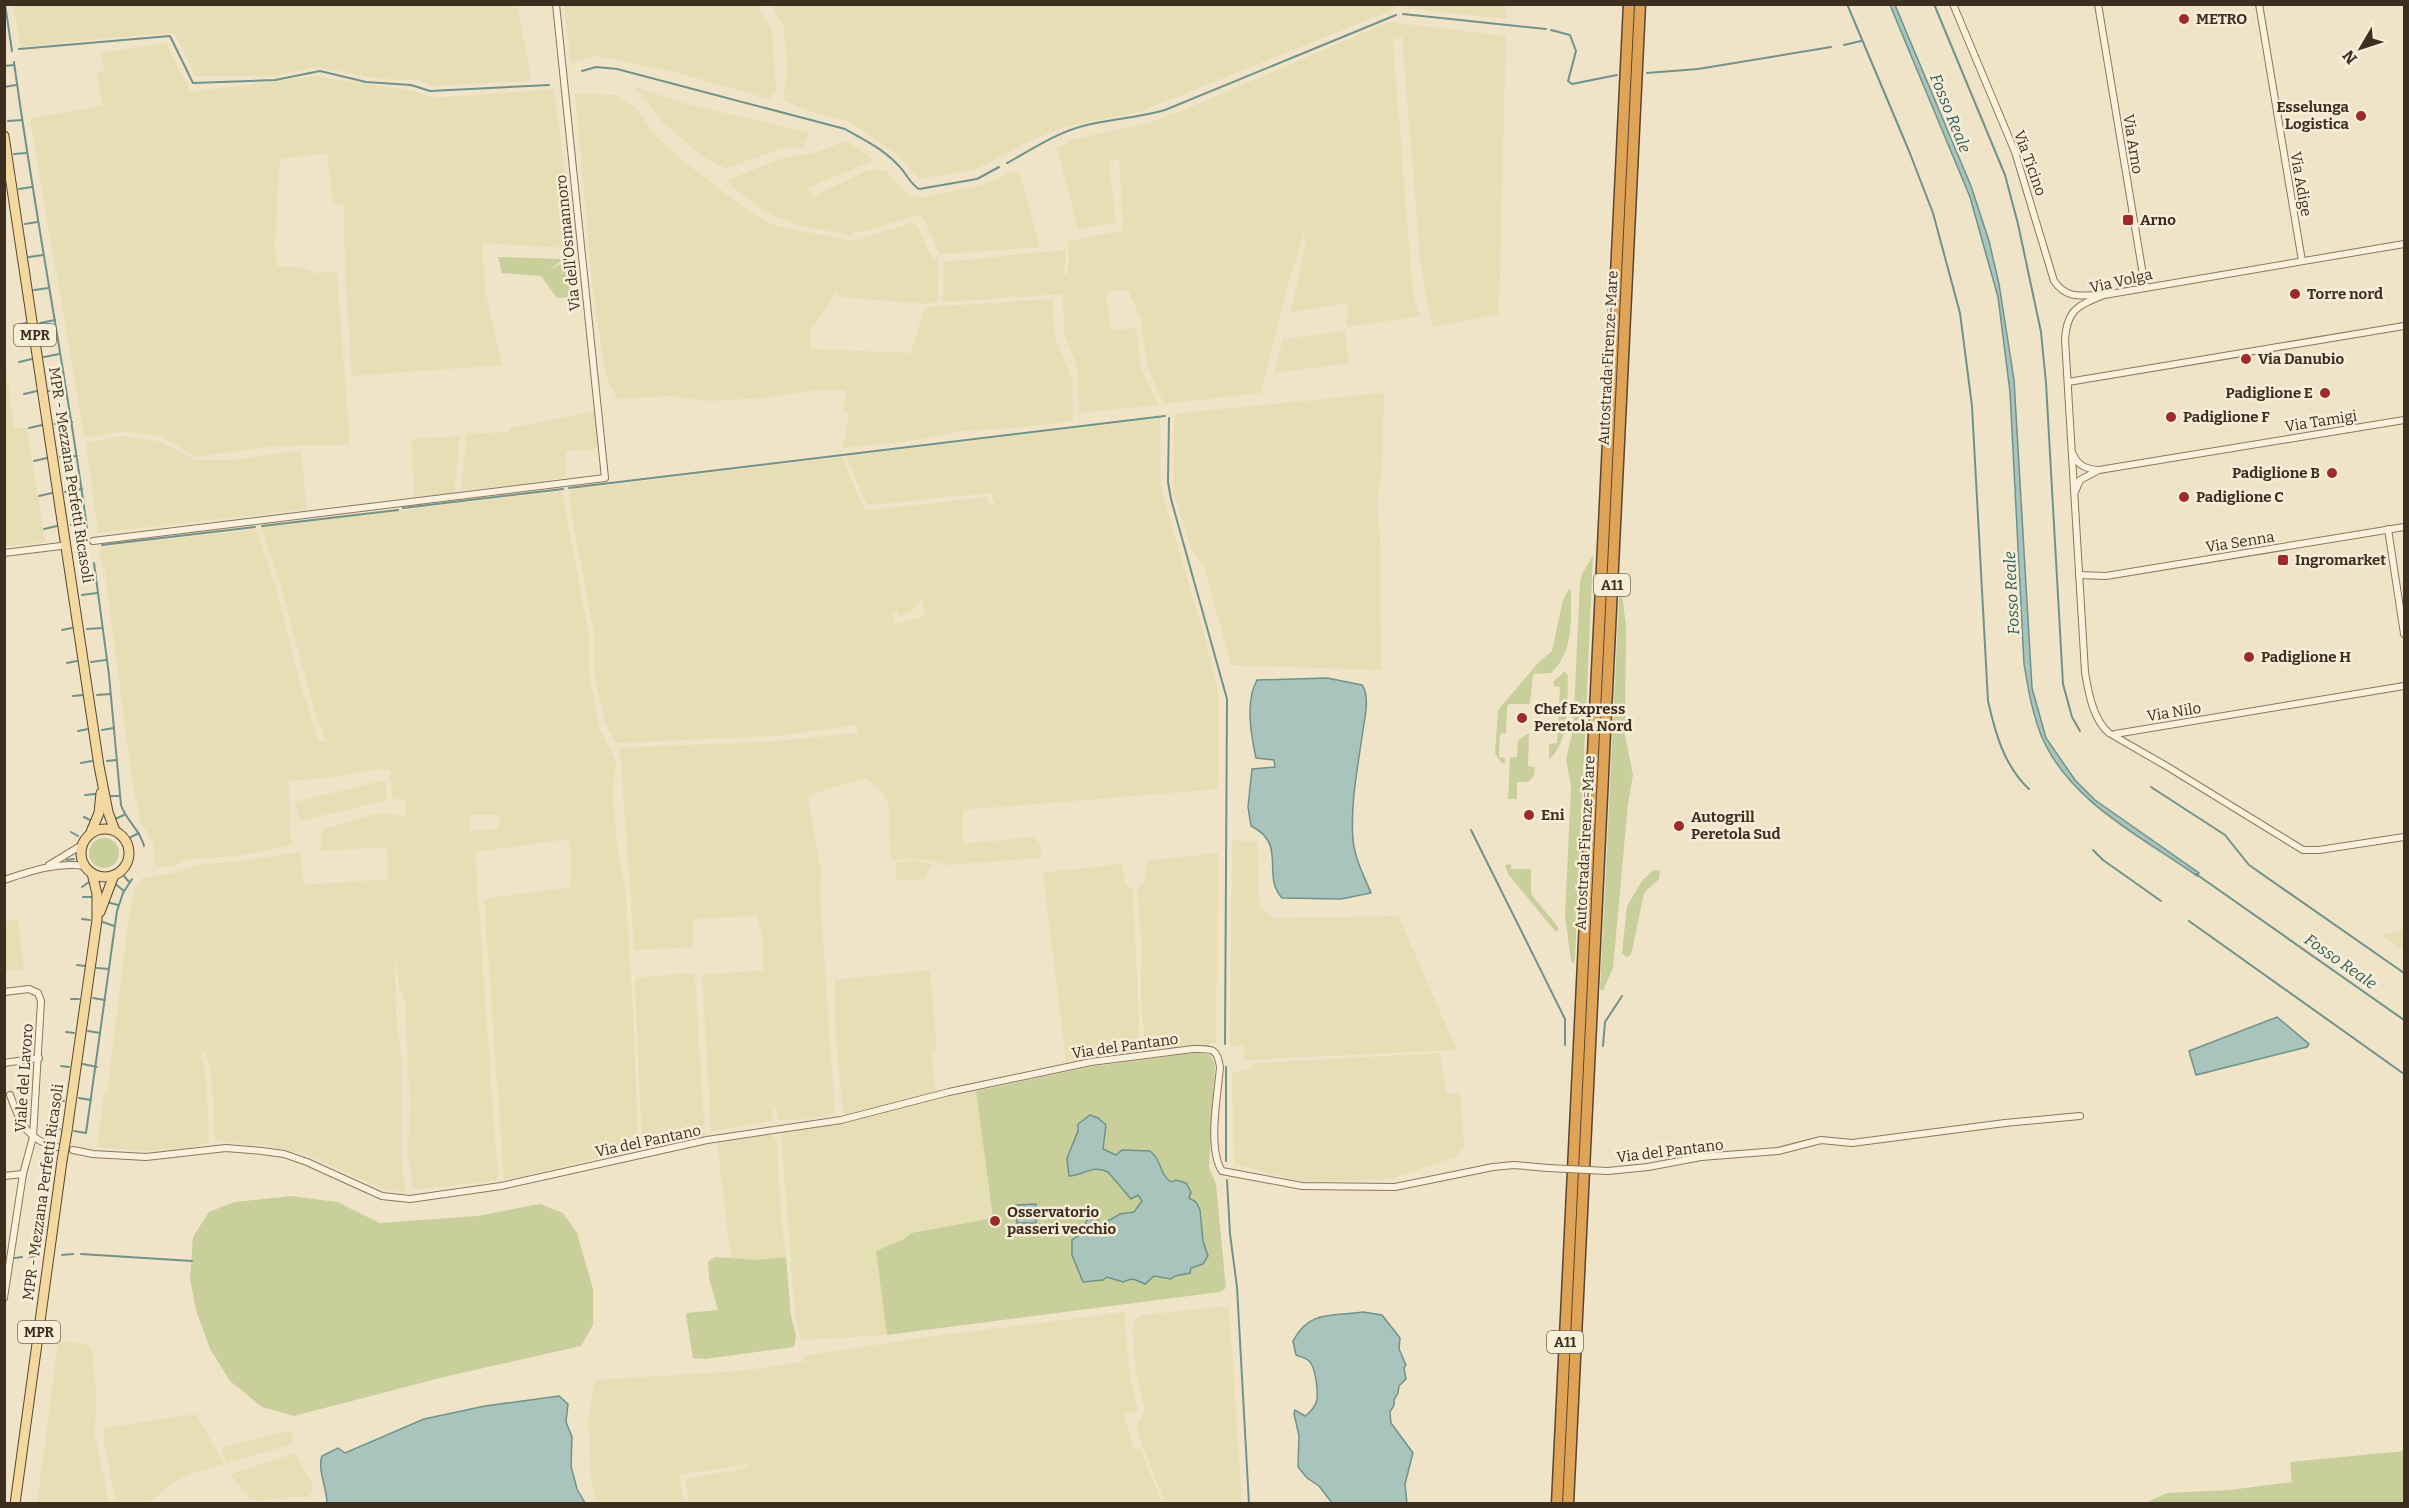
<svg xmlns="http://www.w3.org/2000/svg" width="2409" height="1508" font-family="Bitter,serif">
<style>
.farmland{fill:#e6deb5;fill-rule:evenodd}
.green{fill:#c9cf9b}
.water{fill:#a9c4bc;stroke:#6f938a;stroke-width:1.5}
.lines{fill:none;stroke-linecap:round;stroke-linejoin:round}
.stream{stroke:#6f938a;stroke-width:2}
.street-casing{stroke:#8d765c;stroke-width:8}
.primary-casing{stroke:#5b4430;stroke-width:11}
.highway-casing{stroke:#5b4430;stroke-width:13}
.street{stroke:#faf1dc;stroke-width:6}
.primary{stroke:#f3d9a0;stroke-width:9}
.highway{stroke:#e0a458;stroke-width:10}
.street-bridge-casing{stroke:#8d765c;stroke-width:8;stroke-linecap:butt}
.primary-bridge-casing{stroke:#5b4430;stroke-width:11;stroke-linecap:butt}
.street-bridge{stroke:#faf1dc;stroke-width:6}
.primary-bridge{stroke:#f3d9a0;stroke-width:9}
.poi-dot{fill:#9e2a2b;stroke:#f7eed8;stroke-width:2}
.labels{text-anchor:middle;stroke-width:5;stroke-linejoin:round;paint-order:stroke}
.shield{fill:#f7eed8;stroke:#756857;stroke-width:1.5}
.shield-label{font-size:14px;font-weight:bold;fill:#3d2e20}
.poi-label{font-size:15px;font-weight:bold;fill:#3d2e20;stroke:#f7eed8;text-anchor:start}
.street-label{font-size:15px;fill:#3d2e20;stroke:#f7eed8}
.water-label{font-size:16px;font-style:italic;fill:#2f5d5a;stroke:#f7eed8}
</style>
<rect width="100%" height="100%" fill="#f0e4c8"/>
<!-- farmland -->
<g class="farmland">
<polygon points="1396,4 1397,8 1139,112 1063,127 1028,142 977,169 919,179 899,156 850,122 809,111 783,100 787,71 784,28 774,10 773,5"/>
<polygon points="13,5 518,5 531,81 433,86 418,80 380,79 318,67 273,76 196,76 175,34 141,35 20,47"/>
<polygon points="564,5 760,5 760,11 772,30 776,91 769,99 674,72 615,59 594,56 571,64"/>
<polygon points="1402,5 1506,5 1506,19 1402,8"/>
<polygon points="1388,22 1506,36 1499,314 1432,327 1420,261 1402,37 1393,40 1413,295 1420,316 1347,327 1348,303 1290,312 1306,245 1304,233 1288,284 1261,393 1164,404 1147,366 1141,320 1128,290 1106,292 1111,331 1136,327 1141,369 1159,405 1079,413 1078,377 1075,360 1064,334 1063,294 943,302 944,262 1065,250 1066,262 1062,274 1067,274 1069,263 1068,241 1123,230 1119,159 1109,162 1116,222 1078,229 1057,148 1075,139 1149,123 1184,110"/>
<polygon points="166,43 191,92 315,76 413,91 433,98 554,89 571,224 568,248 482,243 486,294 502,365 352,376 345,278 344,205 333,202 327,153 280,159 275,245 277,266 303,268 315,273 337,272 350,445 273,446 196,457 161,436 121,432 84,438 30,118 103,106 96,72 104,71 101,53"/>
<polygon points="635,87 683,103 809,133 802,148 786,147 726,168 705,158 663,123"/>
<polygon points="575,94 616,95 637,109 656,136 683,161 750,212 776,226 854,241 915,222 932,258 938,258 938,301 927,304 840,297 835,293 811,331 811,349 910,353 923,313 928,307 1053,299 1055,337 1072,380 1073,421 1016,428 961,431 916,440 842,448 850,413 844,413 845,390 816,390 763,398 710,401 669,396 617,399 605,373 593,292"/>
<polygon points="847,141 875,160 806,188 814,196 869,170 885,170 908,195 921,198 982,185 1011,172 1020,174 1040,247 940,254 921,214 861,232 855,231 850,235 800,226 765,212 725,181 780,159 814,153"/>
<polygon points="1345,331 1349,363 1274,373 1283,339"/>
<polygon points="5,359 14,428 27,428 45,542 5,547"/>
<polygon points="1384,393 1382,470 1377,502 1380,537 1381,670 1231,665 1204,566 1191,548 1173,491 1174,414"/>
<polygon points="594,411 598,449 566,451 566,478 461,491 467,434 509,432 510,428"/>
<path d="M1160 418 1161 482 1164 499 1206 641 1219 694 1218 789 963 810V844L1032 837 1039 842 1042 858 947 865 927 860 890 859 889 807 885 795 866 778 811 794 808 799 821 869 820 894 835 1114 810 1119 778 1120 774 1103 772 1121 711 1131 702 975 763 970 762 934 757 916 693 919 694 947 634 950 621 761 618 748 777 741 858 733 857 725 775 736 615 743 605 721 594 674V634L570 508V490L842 457 865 511 986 497 989 505 995 504 991 493 867 505 846 456ZM922 599 925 616 895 624 893 613 897 612 900 616 911 612Z"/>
<polygon points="121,436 158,441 196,460 234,460 301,450 307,509 98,533 86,443"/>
<polygon points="460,436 454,495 413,497 412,439"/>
<path d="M562 491 589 634V671L599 728 616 761 613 795 618 852 626 893 633 1014 638 1139 633 1150 504 1180 484 899 570 887 571 853 568 839 475 852 498 1180 413 1190 408 1152 410 1107 405 1003 399 986 395 954 396 1013 402 1065V1162L406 1193 383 1189 307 1155 255 1143 254 1146 215 1140 211 1072 205 1052 201 1053 206 1076 209 1142 187 1149 149 1151 97 1147 104 1094H107L129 913 136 887 142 878 171 874 202 864 236 862 300 852 304 885 388 879 387 847 320 851 322 830 374 814 405 815V800L392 799 390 770 375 769 327 778 289 781 290 830 293 845 238 856 189 859 172 866 154 867V844L140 821 131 774 105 572 99 553 102 547 256 529 276 588 300 683 319 742H326L314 710 280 583 261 527ZM470 815H501L498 829 470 831Z"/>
<polygon points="385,780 387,800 300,821 295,802"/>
<polygon points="1232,840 1257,842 1260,907 1274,918 1398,916 1457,1050 1245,1060 1244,1046 1230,1046"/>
<polygon points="1218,853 1216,1043 1146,1052 1141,1004 1141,942 1137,888 1145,882 1146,861"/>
<polygon points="915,861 932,864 925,878 916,881 896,879 896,862"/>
<polygon points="1122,864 1125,883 1128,887 1133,887 1140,1047 1137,1053 1066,1062 1043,874 1047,872"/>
<polygon points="18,920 24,969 5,971 5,921"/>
<polygon points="2404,929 2404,951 2381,935"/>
<polygon points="930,970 937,1050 931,1052 936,1091 843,1115 836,1039 834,980"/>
<polygon points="685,973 695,975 705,1137 645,1149 642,1147 635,978"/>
<polygon points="1440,1053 1446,1093 1461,1094 1464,1148 1455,1157 1390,1179 1312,1182 1290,1179 1234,1164 1232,1073 1252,1068 1254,1063"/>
<polygon points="976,1091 993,1218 911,1233 904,1239 876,1251 887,1335 802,1340 795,1317 781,1133 842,1124 906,1106"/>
<polygon points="771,1134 777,1141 781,1217 786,1257 756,1260 731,1258 717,1142"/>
<polygon points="1229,1306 1242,1503 1165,1503 1137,1432 1138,1422 1145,1412 1136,1370 1132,1331 1135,1320 1142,1315"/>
<polygon points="1125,1312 1128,1365 1138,1411 1124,1414 1134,1449 1140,1448 1162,1503 689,1503 685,1479 747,1468 747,1464 680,1475 684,1503 602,1503 595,1499 591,1475 588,1420 595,1380 742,1371 805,1361 804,1356 913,1339"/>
<polygon points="58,1341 88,1344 93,1355 96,1397 95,1435 109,1503 37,1503"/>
<polygon points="196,1414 224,1464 192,1473 171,1484 154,1499 141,1503 116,1503 103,1437 105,1428"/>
<polygon points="284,1432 292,1433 293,1440 289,1445 227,1463 222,1454 223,1447"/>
<polygon points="295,1453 313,1486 313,1491 308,1497 270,1498 263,1501 249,1497 231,1476 234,1473"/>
</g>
<!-- green -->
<g class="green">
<polygon points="498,257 565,259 549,270 565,262 571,297 557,298 541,276 502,273"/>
<polygon points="1593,555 1575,959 1573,963 1571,961 1565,915 1571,787 1566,759 1573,729 1580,582 1582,574"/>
<path d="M1569 588 1571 591C1571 620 1574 652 1551 673L1533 674 1530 704H1509L1507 706 1506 733 1500 734 1499 757 1505 758V763L1502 764 1495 753 1498 710 1538 663 1552 651 1563 600Z"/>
<polygon points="1622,595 1626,625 1625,735 1633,775 1628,803 1613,968 1603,991 1600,989 1619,598"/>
<path d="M1565 671 1568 676C1567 704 1571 739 1549 760V744L1557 743 1560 687 1554 686 1553 682Z"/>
<polygon points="1529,733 1528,766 1535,767 1534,776 1528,782 1517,782 1517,799 1508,799 1510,758 1517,757 1518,740"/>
<circle cx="104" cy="853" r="15"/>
<polygon points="1511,864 1511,869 1531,869 1531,894 1558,927 1558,931 1555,931 1508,874 1505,865"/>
<polygon points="1653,870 1660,871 1659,879 1644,893 1632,951 1630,956 1626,957 1622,953 1627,906 1642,881"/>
<polygon points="1201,1052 1210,1055 1215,1064 1209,1167 1216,1184 1226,1288 1220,1292 887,1335 876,1251 904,1239 911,1233 993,1218 976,1091 1089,1067"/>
<polygon points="291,1196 337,1202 380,1223 477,1216 540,1204 563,1213 577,1233 593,1289 593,1325 581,1346 444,1377 294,1416 262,1407 230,1381 210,1349 196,1310 190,1279 193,1237 209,1212 234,1202"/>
<polygon points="715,1257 756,1260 786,1257 791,1316 796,1335 794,1347 705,1359 693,1358 686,1315 687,1313 718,1310 709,1278 708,1262"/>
<polygon points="2404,1451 2404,1503 2145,1503 2167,1493 2229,1490 2292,1482 2290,1462"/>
</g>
<!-- water -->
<g class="water">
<path d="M1890 5H1895L1971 186 1989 241 1999 284 2014 380 2032 688 2046 738 2075 780 2095 800 2199 873 2197 876C2141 836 2069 802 2041 735 2032 712 2028 688 2024 664L2010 392 1998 297 1970 197Z"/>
<path d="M1327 678 1362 685C1370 695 1365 717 1363 730 1358 766 1350 804 1353 840 1355 859 1364 876 1371 893L1341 899 1282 898C1261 875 1288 844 1251 826L1248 807 1252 769 1275 767 1274 760 1256 758C1251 735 1245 701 1257 680Z"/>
<polygon points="2277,1017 2309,1044 2307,1047 2196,1075 2189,1051"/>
<path d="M1090 1115 1098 1118 1106 1125 1103 1149 1116 1155 1122 1150 1150 1151C1163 1161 1158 1173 1171 1182L1176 1180 1186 1183 1191 1192 1189 1198 1196 1202 1200 1210 1203 1241 1208 1256 1203 1264 1191 1268 1190 1273 1175 1276 1171 1279 1154 1276 1145 1284 1136 1280 1131 1279 1123 1282 1107 1277 1103 1280 1083 1282 1072 1255V1240L1085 1231C1086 1225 1084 1220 1091 1217L1092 1222 1098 1220 1099 1226 1120 1214 1134 1212 1142 1201 1138 1195 1131 1199 1108 1172C1092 1164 1083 1176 1069 1176L1067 1158 1078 1131V1124Z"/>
<polygon points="1036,1204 1036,1223 1017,1223 1016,1205"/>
<path d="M1363 1312 1382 1315 1400 1338 1399 1349 1406 1365 1404 1368 1406 1379 1399 1386 1398 1393 1394 1400V1405L1390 1412 1391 1423 1413 1453 1405 1484 1407 1503H1332L1319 1486 1307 1478 1298 1467 1299 1436 1294 1413 1295 1410 1305 1416C1311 1412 1315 1407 1317 1400 1318 1392 1316 1367 1309 1361 1306 1358 1300 1357 1296 1355L1293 1341C1310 1309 1333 1317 1363 1312Z"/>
<path d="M559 1396 568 1404 566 1422 572 1437 571 1466 577 1489 585 1503H327C327 1488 317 1469 322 1456L338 1448 345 1453 424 1419 485 1406Z"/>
</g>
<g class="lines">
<!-- stream -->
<g class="stream">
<polyline points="5,4 12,51"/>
<path d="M1847 4 1909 151 1933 213 1960 313 1972 406 1988 701C1995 732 2004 766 2029 789"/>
<polyline points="1934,4 2005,175 2018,224 2041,332 2046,383 2063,684 2072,717 2080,731"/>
<polyline points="1403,14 1546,29"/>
<polyline points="1551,30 1570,35 1576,51 1568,81 1572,84 1617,75"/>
<polyline points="1844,45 1861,41"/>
<polyline points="19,49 170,36 193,83 275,80 320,71 366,82 411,85 430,91 549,85"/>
<path d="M14 62C35 218 66 372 87 528"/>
<polyline points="4,66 14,65"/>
<path d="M582 71 596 67 617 69 845 129C863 139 883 149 897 164 906 172 909 183 919 189L977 179 999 167"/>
<polyline points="1647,73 1698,69 1831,47"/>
<polyline points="4,87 16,85"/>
<polyline points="8,121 22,120"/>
<polyline points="14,154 26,153"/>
<path d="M1007 163C1031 150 1056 133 1083 126 1110 119 1138 118 1165 110L1396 15"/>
<polyline points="19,189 32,187"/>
<polyline points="25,224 37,222"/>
<polyline points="29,257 43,255"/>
<polyline points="34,290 49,288"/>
<polyline points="40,323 55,320"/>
<polyline points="14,326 26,323"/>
<polyline points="44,357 59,354"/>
<polyline points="19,362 32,359"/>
<polyline points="49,391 66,388"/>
<polyline points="24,394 37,391"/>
<polyline points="1169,418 1168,482 1171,499 1227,699 1225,1044"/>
<polyline points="55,424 72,422"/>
<polyline points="29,428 42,425"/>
<polyline points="60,457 77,456"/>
<polyline points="34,461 47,458"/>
<polyline points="569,488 1165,416"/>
<polyline points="65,492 82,489"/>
<polyline points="39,496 52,493"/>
<polyline points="403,508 563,489"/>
<polyline points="71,525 86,523"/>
<polyline points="262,526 398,510"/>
<polyline points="44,529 57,526"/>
<polyline points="102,545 255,527"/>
<path d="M94 563 109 675 121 805C126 821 140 829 144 846"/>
<polyline points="82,595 97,593"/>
<polyline points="87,629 102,628"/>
<polyline points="62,630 72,628"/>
<polyline points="91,662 106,660"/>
<polyline points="67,663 77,661"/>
<polyline points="97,695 110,694"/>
<polyline points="73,696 83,695"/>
<polyline points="102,730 114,728"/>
<polyline points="78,731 88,729"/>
<polyline points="107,761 116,760"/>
<polyline points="81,763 92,761"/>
<polyline points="2151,787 2225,835 2249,865 2404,973"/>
<polyline points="85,795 95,794"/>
<polyline points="111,796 120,796"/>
<polyline points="84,817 92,821"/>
<polyline points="115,819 124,815"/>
<polyline points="1471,830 1565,1019 1565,1045"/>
<polyline points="71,832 78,836"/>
<polyline points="131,837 139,833"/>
<polyline points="2093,850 2103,860 2161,901"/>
<polyline points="67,860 74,859"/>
<polyline points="2196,874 2404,1020"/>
<polyline points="124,876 129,882"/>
<polyline points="114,883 124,891"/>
<polyline points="82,887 89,882"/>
<polyline points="83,897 91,897"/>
<polyline points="107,902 118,905"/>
<polyline points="82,919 90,920"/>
<polyline points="2189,921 2404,1074"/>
<polyline points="103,922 114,926"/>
<polyline points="77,965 85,966"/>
<polyline points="97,968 109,969"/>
<polyline points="93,998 105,1000"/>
<polyline points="71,999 79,999"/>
<polyline points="88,1031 100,1033"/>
<polyline points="66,1032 74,1033"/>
<polyline points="1603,1046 1605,1022 1622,996"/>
<polyline points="83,1064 97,1067"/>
<polyline points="61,1066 69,1067"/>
<polyline points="1226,1067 1226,1161"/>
<polyline points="79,1098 91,1100"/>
<polyline points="56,1100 64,1101"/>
<polyline points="52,1128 60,1129"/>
<polyline points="74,1131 86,1133 117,911 123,893 132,879"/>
<polyline points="1227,1180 1230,1234 1237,1287 1249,1504"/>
<polyline points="81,1254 192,1261"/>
<polyline points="62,1255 73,1254"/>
<polyline points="29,1257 36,1256"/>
<polyline points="15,1258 22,1257"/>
</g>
<!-- street casing -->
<g class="street-casing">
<g id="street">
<path d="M1953 4 2015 152 2054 281C2066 298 2078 296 2098 295"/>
<polyline points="2098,4 2145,287"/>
<polyline points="2259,4 2302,261"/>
<path d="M2404 244 2104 295C2078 305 2067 310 2065 339L2085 672C2088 691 2093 720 2109 733L2168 767 2303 850H2319L2404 837"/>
<polyline points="2068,382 2404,326"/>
<path d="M2073 454C2078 466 2086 469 2099 470L2404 420"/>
<polyline points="2075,492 2080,480 2097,471"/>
<polyline points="2388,529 2404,634"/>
<polyline points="93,541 605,478 556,4"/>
<polyline points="4,553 61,546"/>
<polyline points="2079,575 2106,576 2404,527"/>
<polyline points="2115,734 2404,686"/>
<polyline points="49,865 82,845"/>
<path d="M4 880C31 871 57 862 85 866"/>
<polyline points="4,992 29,989 38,993 41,1001 33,1137 23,1174 4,1298"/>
<polyline points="4,1063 39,1058"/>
<path d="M10 1095C20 1122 26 1140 57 1147"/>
<path d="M73 1150 93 1154 146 1157 226 1148 262 1151 284 1154 307 1162 382 1196 410 1199 501 1186 707 1140 841 1120 949 1092 1091 1062 1193 1049C1211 1049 1217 1047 1220 1067 1218 1094 1207 1148 1222 1171L1302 1186 1395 1187 1493 1167 1514 1165 1548 1168"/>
<polyline points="1608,1171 1648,1167 1701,1157 1778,1151 1821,1140 1852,1143 2005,1123 2080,1116"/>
<polyline points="4,1176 23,1174"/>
</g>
</g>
<!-- primary casing -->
<g class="primary-casing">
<g id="primary">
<polyline points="4,136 99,766 108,812 115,831"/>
<circle cx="105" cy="853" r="24"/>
<polyline points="91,832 99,813 101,793"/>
<polyline points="100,912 114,875"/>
<polyline points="67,1131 97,920 97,894 92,873"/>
<polyline points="15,1504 62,1161"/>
</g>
</g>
<!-- highway casing -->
<g class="highway-casing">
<g id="highway">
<polyline points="1557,1504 1629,4"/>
<polyline points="1568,1504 1640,4"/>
</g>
</g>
<!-- street -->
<use href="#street" class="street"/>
<!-- primary -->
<use href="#primary" class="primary"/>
<!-- highway -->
<use href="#highway" class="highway"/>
<!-- street-bridge casing -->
<g class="street-bridge-casing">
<polyline id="street-bridge" points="1548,1168 1608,1171"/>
</g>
<!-- primary-bridge casing -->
<g class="primary-bridge-casing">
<polyline id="primary-bridge" points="62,1161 67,1131"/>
</g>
<!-- street-bridge -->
<use href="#street-bridge" class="street-bridge"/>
<!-- primary-bridge -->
<use href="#primary-bridge" class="primary-bridge"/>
</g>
<!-- markers -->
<g class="poi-dot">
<circle cx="2184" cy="19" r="6"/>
<circle cx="2361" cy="116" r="6"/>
<rect x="2122" y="214" width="12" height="12" rx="3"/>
<circle cx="2295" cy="294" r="6"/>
<circle cx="2246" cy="359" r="6"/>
<circle cx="2325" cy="393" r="6"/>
<circle cx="2171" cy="417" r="6"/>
<circle cx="2332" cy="473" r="6"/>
<circle cx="2184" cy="497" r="6"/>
<rect x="2277" y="554" width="12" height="12" rx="3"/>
<circle cx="2249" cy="657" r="6"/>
<circle cx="1522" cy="718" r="6"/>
<circle cx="1529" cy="815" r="6"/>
<circle cx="1679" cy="826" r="6"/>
<circle cx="995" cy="1221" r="6"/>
</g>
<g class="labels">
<!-- shield labels -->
<g class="shield">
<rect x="14" y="324" width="42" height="22" rx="4.5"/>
<rect x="1594" y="574" width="36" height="22" rx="4.5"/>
<rect x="18" y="1321" width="42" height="22" rx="4.5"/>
<rect x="1547" y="1331" width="36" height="22" rx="4.5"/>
</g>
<g class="shield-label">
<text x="35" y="340">MPR</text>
<text x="1612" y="590">A11</text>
<text x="39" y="1337">MPR</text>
<text x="1565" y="1347">A11</text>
</g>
<!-- poi labels -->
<g class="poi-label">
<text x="2196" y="24">METRO</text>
<text x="2349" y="112" text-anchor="end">Esselunga<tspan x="2349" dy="17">Logistica</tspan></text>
<text x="2140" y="225">Arno</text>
<text x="2307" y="299">Torre nord</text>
<text x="2258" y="364">Via Danubio</text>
<text x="2313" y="398" text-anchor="end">Padiglione E</text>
<text x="2183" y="422">Padiglione F</text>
<text x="2320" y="478" text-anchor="end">Padiglione B</text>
<text x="2196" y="502">Padiglione C</text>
<text x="2295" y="565">Ingromarket</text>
<text x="2261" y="662">Padiglione H</text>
<text x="1534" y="714">Chef Express<tspan x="1534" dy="17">Peretola Nord</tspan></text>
<text x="1541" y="820">Eni</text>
<text x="1691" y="822">Autogrill<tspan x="1691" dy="17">Peretola Sud</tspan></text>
<text x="1007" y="1217">Osservatorio<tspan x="1007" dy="17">passeri vecchio</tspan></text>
</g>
<!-- street labels -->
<g class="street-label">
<text transform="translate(2133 144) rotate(81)" y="5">Via Arno</text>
<text transform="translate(2030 163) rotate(70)" y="5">Via Ticino</text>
<text transform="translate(2301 184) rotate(80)" y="5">Via Adige</text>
<text transform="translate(568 243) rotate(-96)" y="5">Via dell'Osmannoro</text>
<text transform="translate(2121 281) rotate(-13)" y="5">Via Volga</text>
<text transform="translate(1608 358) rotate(-87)" y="5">Autostrada Firenze-Mare</text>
<text transform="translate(2321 421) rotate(-9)" y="5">Via Tamigi</text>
<text transform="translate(71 475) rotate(81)" y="5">MPR - Mezzana Perfetti Ricasoli</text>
<text transform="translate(2240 542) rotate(-9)" y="5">Via Senna</text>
<text transform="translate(2174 712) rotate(-9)" y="5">Via Nilo</text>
<text transform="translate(1585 843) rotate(-87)" y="5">Autostrada Firenze-Mare</text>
<text transform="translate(1125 1046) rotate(-8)" y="5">Via del Pantano</text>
<text transform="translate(24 1078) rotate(-86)" y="5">Viale del Lavoro</text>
<text transform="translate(648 1141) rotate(-12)" y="5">Via del Pantano</text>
<text transform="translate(1670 1151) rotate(-7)" y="5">Via del Pantano</text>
<text transform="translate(43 1192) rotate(-82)" y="5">MPR - Mezzana Perfetti Ricasoli</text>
</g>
<!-- water labels -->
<g class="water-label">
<text transform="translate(1951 113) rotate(68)" y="6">Fosso Reale</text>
<text transform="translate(2011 593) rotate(-93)" y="6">Fosso Reale</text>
<text transform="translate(2341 961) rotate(35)" y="6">Fosso Reale</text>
</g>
</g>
<!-- border -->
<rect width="2409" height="1508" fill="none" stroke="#3d2e20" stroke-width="12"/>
<!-- north arrow -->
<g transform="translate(2361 48) rotate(231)" stroke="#f7eed8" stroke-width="4.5" paint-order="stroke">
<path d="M0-4.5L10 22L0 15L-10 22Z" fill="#3d2e20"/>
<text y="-9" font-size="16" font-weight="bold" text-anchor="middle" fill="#3d2e20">N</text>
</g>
</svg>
